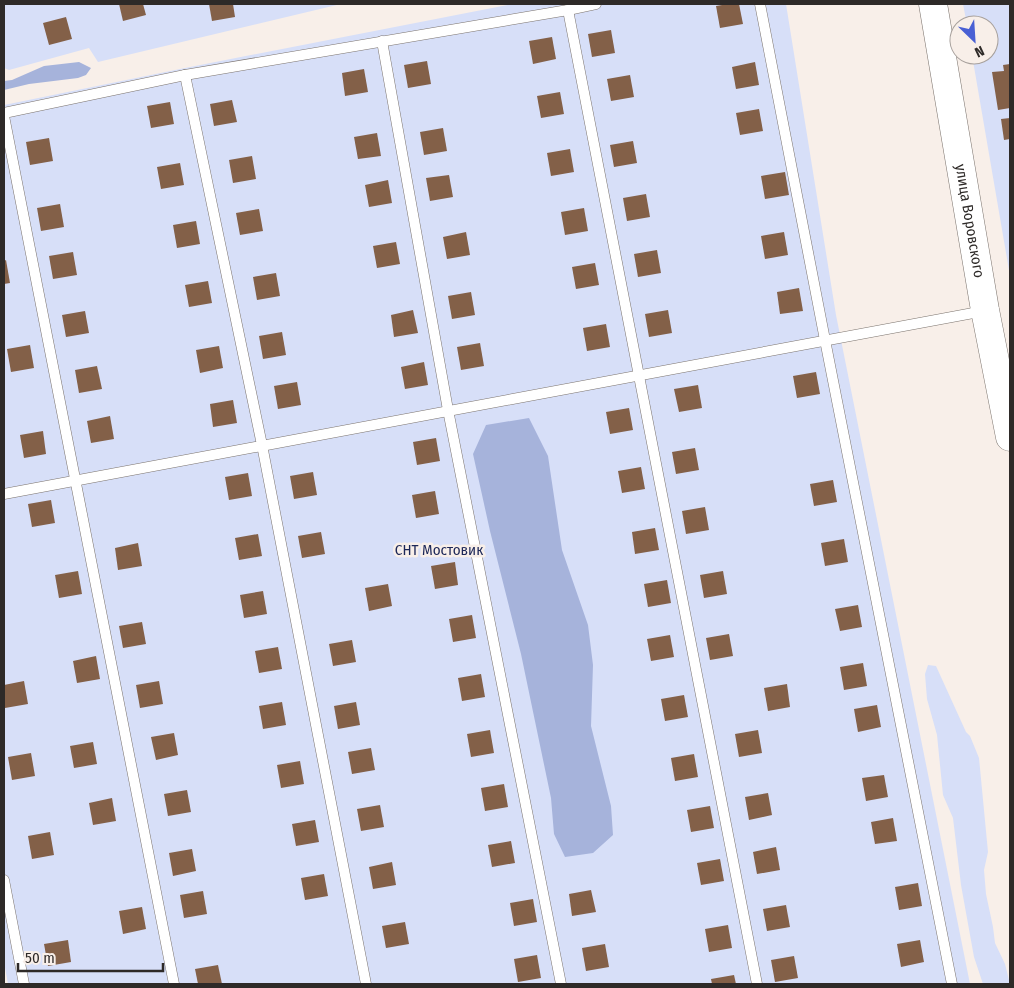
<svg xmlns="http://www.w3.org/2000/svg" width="1014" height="988" font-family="'Fira Sans Condensed',sans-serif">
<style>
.green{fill:#d7dff8}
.water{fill:#a6b3db}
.building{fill:#836048}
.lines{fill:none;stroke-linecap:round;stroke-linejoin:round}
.lane-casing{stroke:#7b736d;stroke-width:11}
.primary-casing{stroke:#7b736d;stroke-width:29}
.lane{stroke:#fff;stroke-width:10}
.primary{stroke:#fff;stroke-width:28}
.labels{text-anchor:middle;stroke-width:5;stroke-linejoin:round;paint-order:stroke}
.street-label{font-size:15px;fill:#2e2a28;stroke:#f8efe9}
.park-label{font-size:15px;fill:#1c2758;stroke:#f8efe9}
</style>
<rect width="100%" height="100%" fill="#f8efe9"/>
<!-- green -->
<g class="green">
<polygon points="4,4 341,4 98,62 89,48 9,70 4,68"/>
<polygon points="512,4 786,4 836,315 970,984 8,984 4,962 4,105 185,68"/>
<polygon points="963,4 1010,4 1010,276 972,55 989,55 989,25 967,25"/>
<polygon points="928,665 936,666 966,732 970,736 979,758 988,852 984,870 986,894 993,927 995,943 1005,964 1010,984 983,984 974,957 961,885 953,818 943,795 937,735 927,699 925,674"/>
</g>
<!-- water -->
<g class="water">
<polygon points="79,62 91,68 86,75 78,78 29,84 4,90 4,81 12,80 44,66"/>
<polygon points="529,418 548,456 562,550 588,625 593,665 591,726 611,806 613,835 593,853 565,857 554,834 551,798 521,654 490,531 473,454 486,425"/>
</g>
<!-- building -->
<g class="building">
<polygon points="119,4 143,4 146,15 123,21"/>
<polygon points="209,4 233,4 235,17 212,21"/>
<polygon points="728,4 739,4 743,24 720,28 716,6"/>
<polygon points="66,17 72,39 49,45 43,23"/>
<polygon points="611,30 615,53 592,57 588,34"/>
<polygon points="552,37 556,59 533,64 529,41"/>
<polygon points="427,61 431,84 408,88 404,65"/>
<polygon points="755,62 759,85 736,89 732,67"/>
<polygon points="1010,64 1010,108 998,110 992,72 1004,71 1003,65"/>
<polygon points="364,69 368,92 345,96 342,73"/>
<polygon points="630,75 634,97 611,101 607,79"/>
<polygon points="560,92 564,114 541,118 537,96"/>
<polygon points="232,100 237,122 214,126 210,104"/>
<polygon points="170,102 174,124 151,128 147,106"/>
<polygon points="759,109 763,131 740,135 736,113"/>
<polygon points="1010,118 1010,139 1004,140 1001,119"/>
<polygon points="443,128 447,151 424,155 420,132"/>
<polygon points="377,133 381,156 358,159 354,137"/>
<polygon points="49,138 53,161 30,165 26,142"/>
<polygon points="633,141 637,163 614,167 610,145"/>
<polygon points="570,149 574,172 551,176 547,153"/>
<polygon points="252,156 256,179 233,183 229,160"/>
<polygon points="180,163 184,185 161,189 157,167"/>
<polygon points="785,172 789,195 765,199 761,176"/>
<polygon points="449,175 453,197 430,201 426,178"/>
<polygon points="388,180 392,203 369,207 365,185"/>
<polygon points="646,194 650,217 627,221 623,198"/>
<polygon points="60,204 64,227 41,231 37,208"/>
<polygon points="584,208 588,231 565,235 561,212"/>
<polygon points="259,209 263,231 240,235 236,213"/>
<polygon points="196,221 200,244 177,248 173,225"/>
<polygon points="466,232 470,255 447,259 443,237"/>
<polygon points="784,232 788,255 765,259 761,236"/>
<polygon points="396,242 400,264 377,268 373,246"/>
<polygon points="657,250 661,273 638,277 634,254"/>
<polygon points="73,252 77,275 53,279 49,256"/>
<polygon points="6,260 10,283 4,284 4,261"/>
<polygon points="595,263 599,285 576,289 572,267"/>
<polygon points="276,273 280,296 257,300 253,277"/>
<polygon points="208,281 212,303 189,307 185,285"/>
<polygon points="799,288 803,311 780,314 777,292"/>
<polygon points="471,292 475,315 452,319 448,296"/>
<polygon points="413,310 418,333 394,337 391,315"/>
<polygon points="668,310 672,333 649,337 645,314"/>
<polygon points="85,311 89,333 66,337 62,315"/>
<polygon points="606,324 610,347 587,351 583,328"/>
<polygon points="282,332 286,355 263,359 259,336"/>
<polygon points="480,343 484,366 461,370 457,347"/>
<polygon points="30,345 34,368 11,372 7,349"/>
<polygon points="219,346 223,368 200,373 196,350"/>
<polygon points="424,362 428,385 405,389 401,367"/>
<polygon points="97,366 102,389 79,393 75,370"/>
<polygon points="816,372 820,394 797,398 793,376"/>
<polygon points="297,382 301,405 278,409 274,386"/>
<polygon points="698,385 702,408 679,412 674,389"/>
<polygon points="233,400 237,423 213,427 210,404"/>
<polygon points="629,408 633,430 610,434 606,412"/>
<polygon points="110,416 114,439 91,443 87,421"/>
<polygon points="43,431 46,454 24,458 20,435"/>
<polygon points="436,438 440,461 417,465 413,442"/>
<polygon points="695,448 699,470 676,474 672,452"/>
<polygon points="641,467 645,489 622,493 618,471"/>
<polygon points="313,472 317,495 294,499 290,476"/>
<polygon points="248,473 252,496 229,500 225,477"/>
<polygon points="833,480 837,502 814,506 810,484"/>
<polygon points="435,491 439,514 416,518 412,495"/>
<polygon points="51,500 55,523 32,527 28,504"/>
<polygon points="705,507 709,530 686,534 682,511"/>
<polygon points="655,528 659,550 635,554 632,532"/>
<polygon points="321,532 325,554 302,558 298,536"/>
<polygon points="258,534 262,556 239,560 235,538"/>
<polygon points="844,539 848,562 825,566 821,543"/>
<polygon points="138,543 142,566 118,570 115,548"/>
<polygon points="455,562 458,585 435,589 431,566"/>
<polygon points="78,571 82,594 59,598 55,575"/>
<polygon points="723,571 727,594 704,598 700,575"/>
<polygon points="667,580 671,603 648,607 644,584"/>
<polygon points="388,584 392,606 369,611 365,588"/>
<polygon points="263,591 267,614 244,618 240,595"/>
<polygon points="858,605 862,627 840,631 835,609"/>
<polygon points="472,615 476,638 453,642 449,619"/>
<polygon points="142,622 146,644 123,648 119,626"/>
<polygon points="729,634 733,656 710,660 706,638"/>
<polygon points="670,635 674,657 651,661 647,639"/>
<polygon points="352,640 356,662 333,666 329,644"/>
<polygon points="278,647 282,669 259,673 255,651"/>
<polygon points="96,656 100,679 77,683 73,661"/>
<polygon points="863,663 867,686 844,690 840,667"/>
<polygon points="481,674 485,697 462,701 458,678"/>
<polygon points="24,681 28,704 5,708 4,685"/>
<polygon points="159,681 163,704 140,708 136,685"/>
<polygon points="787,684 790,707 768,711 764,688"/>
<polygon points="684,695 688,717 665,721 661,699"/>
<polygon points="282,702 286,725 263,729 259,706"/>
<polygon points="356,702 360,725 338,729 334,706"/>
<polygon points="877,705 881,727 858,732 854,709"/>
<polygon points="490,730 494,753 471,757 467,734"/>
<polygon points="758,730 762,753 739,757 735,734"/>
<polygon points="174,733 178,755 156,760 151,737"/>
<polygon points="93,742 97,764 74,768 70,746"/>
<polygon points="371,748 375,770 352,774 348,752"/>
<polygon points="31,753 35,776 12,780 8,757"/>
<polygon points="694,754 698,777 675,781 671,758"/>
<polygon points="300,761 304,784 281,788 277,765"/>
<polygon points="884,775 888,797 866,801 862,778"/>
<polygon points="504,784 508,807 485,811 481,788"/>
<polygon points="187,790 191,812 168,816 164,794"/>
<polygon points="768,793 772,815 749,820 745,797"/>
<polygon points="112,798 116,821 93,825 89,803"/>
<polygon points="380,805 384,827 361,831 357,809"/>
<polygon points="710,806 714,828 691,832 687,810"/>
<polygon points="893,818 897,841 875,844 871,822"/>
<polygon points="315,820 319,842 296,846 292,824"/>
<polygon points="50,832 54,855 32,859 28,836"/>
<polygon points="511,841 515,863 492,867 488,845"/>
<polygon points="776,847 780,870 757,874 753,852"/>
<polygon points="192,849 196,871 173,876 169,853"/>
<polygon points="720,859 724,881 701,885 697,863"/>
<polygon points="392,862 396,885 373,889 369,867"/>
<polygon points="324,874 328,896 305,900 301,878"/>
<polygon points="918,883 922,906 899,910 895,887"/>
<polygon points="591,890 596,912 572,916 569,894"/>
<polygon points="203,891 207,914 184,918 180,895"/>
<polygon points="533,899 537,922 514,926 510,903"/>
<polygon points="786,905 790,927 767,931 763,909"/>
<polygon points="142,907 146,929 123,934 119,911"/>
<polygon points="405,922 409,944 386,948 382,926"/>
<polygon points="728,925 732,948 709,952 705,929"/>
<polygon points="68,940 71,962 48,966 44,944"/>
<polygon points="920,940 924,962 901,967 897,944"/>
<polygon points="605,944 609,967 586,971 582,948"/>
<polygon points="537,955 541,978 518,982 514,959"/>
<polygon points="794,956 798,978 775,982 771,960"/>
<polygon points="218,965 222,984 198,984 195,969"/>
<polygon points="734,975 736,984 712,984 711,979"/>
</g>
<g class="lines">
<!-- lane casing -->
<g class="lane-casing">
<g id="lane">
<polyline points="760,4 825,340 952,984"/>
<polyline points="568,10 757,984"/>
<polyline points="382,41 448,410 561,984"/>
<polyline points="185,75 262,445 366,984"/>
<polyline points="4,113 185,75 568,10 596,4"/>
<polyline points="4,116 174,984"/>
<polyline points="4,494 984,311"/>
<polyline points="4,880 24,984"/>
</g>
</g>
<!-- primary casing -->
<g class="primary-casing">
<g id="primary">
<path id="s1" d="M933 4 985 310 1010 437"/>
</g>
</g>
<!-- lane -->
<use href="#lane" class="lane"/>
<!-- primary -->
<use href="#primary" class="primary"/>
</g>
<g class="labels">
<!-- street labels -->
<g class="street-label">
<text dy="5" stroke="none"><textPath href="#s1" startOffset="220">улица Воровского</textPath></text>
</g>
<!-- park labels -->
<g class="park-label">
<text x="439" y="555">СНТ Мостовик</text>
</g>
</g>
<!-- border -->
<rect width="1014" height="988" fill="none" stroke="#2e2a28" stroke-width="10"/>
<!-- north arrow -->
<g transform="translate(974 40) rotate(155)"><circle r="24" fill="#f8efe9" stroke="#a7a09c"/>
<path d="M0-4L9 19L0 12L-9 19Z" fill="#4960d4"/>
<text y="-8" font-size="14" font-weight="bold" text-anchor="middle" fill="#2e2a28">N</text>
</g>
<!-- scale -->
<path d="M18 963v8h145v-8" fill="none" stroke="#2e2a28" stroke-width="2.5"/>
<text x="25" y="963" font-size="15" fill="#2e2a28" stroke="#f8efe9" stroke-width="4" paint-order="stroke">50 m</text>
</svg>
